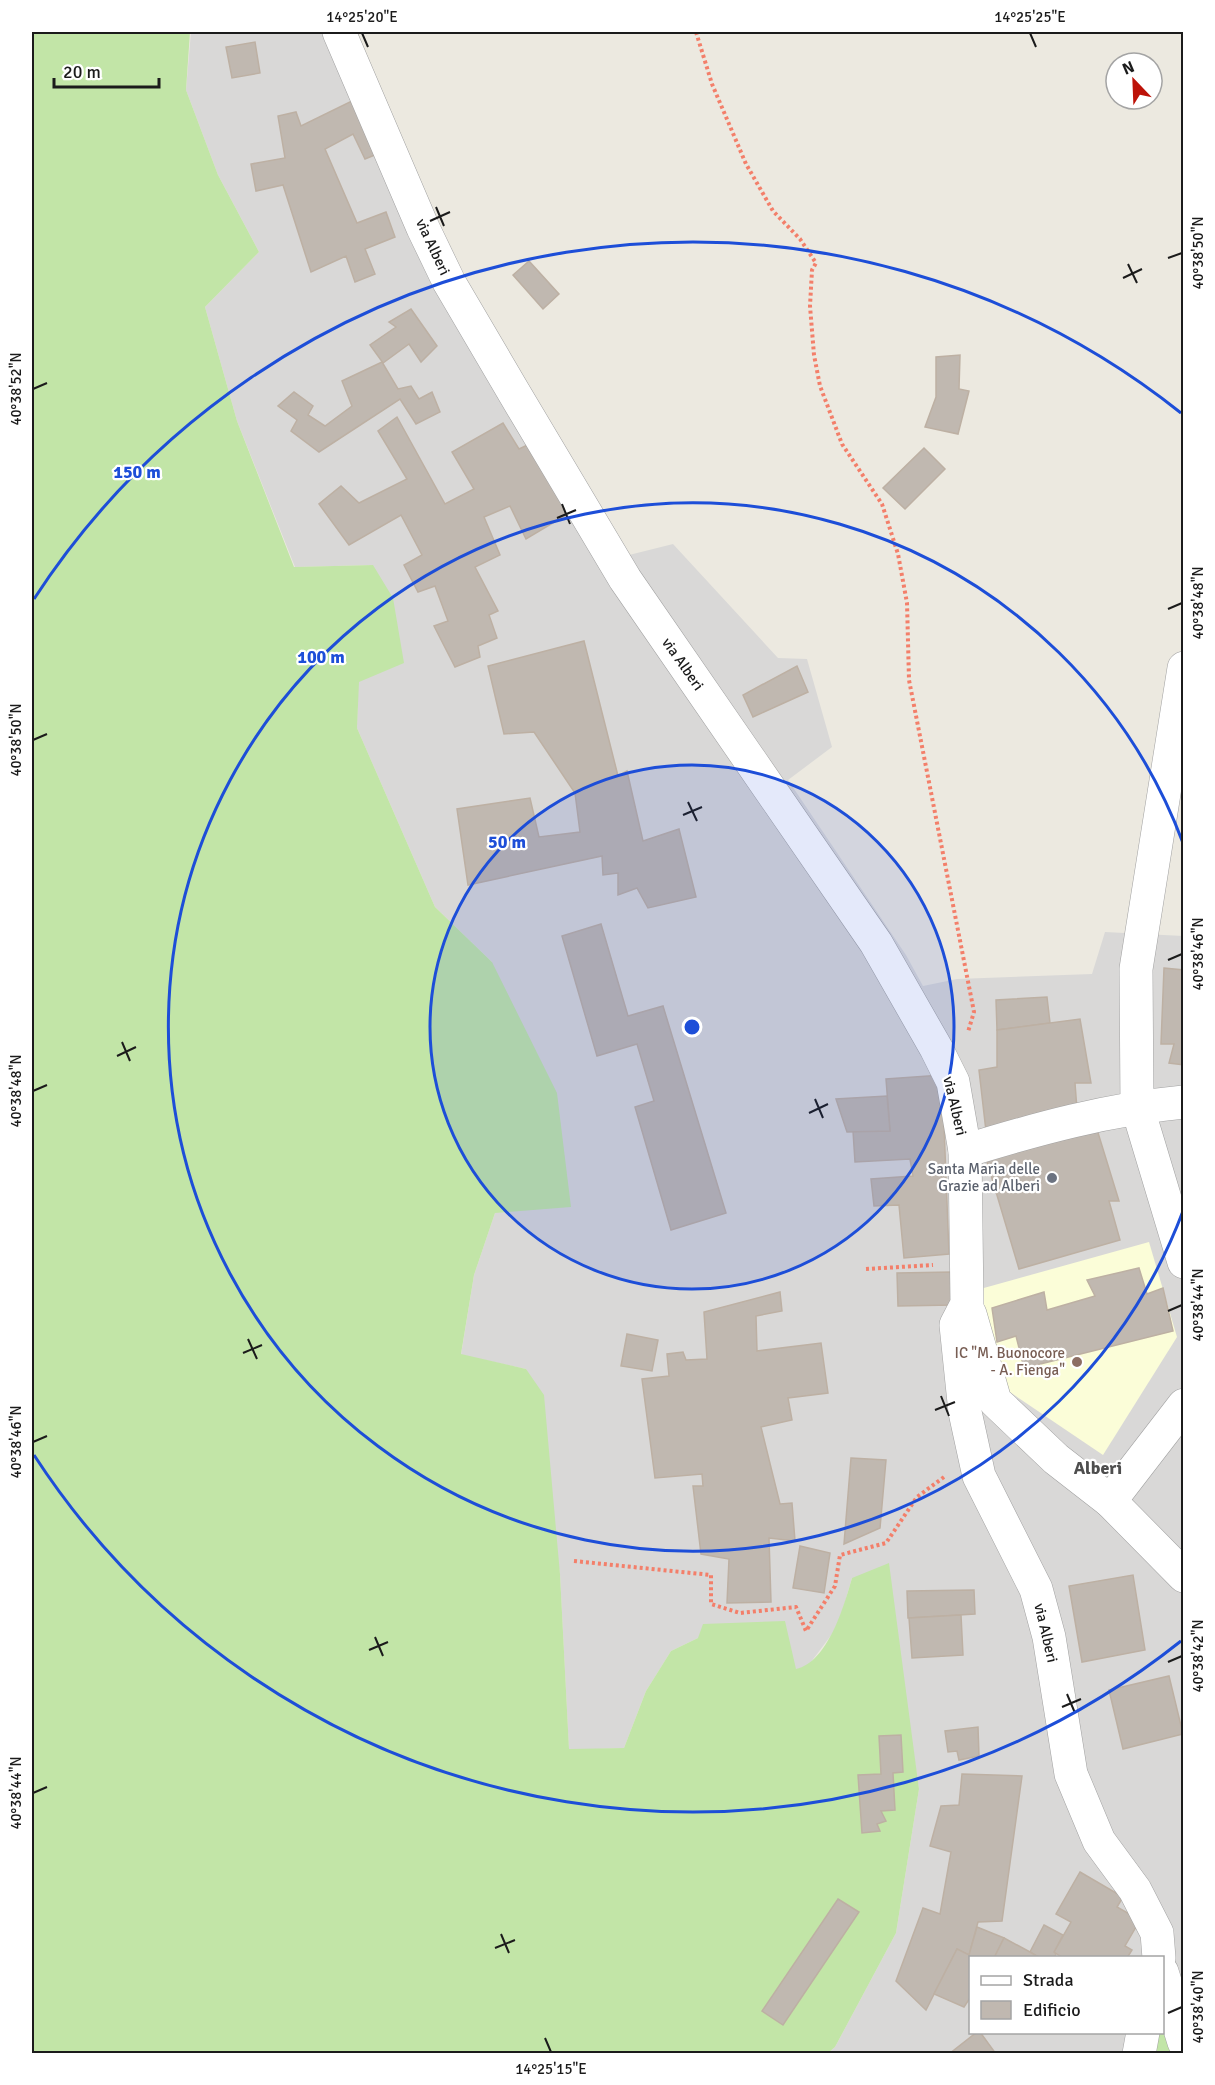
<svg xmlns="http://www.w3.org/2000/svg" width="1215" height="2085" font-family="Signika,sans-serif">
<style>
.residential{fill:#d9d8d7}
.education{fill:#fbfdd8}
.grass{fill:#c2e5a7}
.building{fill:#c0b8b0;stroke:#bdb0a3;stroke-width:1.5}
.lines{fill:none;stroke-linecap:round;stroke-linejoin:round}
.minor-casing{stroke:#a2a2a2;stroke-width:34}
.path{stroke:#f37f6a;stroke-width:4;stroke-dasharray:3 3;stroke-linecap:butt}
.minor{stroke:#fff;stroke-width:33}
.ticks{fill:none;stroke:#1b1b1b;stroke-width:2}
.ring{fill:none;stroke:#1d4ed8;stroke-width:3}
.worship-dot{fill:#6b7280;stroke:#fff;stroke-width:2}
.education-dot{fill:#8d6e63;stroke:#fff;stroke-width:2}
.labels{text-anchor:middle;stroke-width:4.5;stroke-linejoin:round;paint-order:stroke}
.street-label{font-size:15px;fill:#1b1b1b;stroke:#fff}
.worship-label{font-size:15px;fill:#5b616d;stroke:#fff;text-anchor:end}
.education-label{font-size:15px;fill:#785e54;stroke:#fff;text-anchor:end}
.quarter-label{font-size:18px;font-weight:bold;fill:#4e4e4e;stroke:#fff}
.centre{fill:#1d4ed8;stroke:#fff;stroke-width:3}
.ring-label{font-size:18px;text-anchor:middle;font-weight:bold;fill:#1d4ed8;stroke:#fff;stroke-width:4.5;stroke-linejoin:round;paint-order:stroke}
.neatline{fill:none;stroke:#1b1b1b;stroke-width:2}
.ticks-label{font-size:15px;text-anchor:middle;fill:#1b1b1b}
</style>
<rect width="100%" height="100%" fill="#ece9e0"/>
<!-- residential -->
<polygon class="residential" points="191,32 357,32 448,252 629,555 673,544 778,658 807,659 832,747 788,780 906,955 923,986 957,979 1092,974 1105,932 1183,936 1183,2053 1162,1958 970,1958 970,2032 1154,2033 1150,2053 828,2053 835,2047 896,1933 919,1789 903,1685 852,1578 838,1626 808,1666 796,1670 698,1638 671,1651 646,1691 624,1748 569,1750 560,1574 526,1369 461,1355 474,1275 495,1213 492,962 435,907 357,728 358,682 372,565 295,567 237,421 205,307 259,252 218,175 186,90"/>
<!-- education -->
<polygon class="education" points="1149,1242 1177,1337 1103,1455 1001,1386 973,1291"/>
<!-- grass -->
<g class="grass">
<path d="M32 32H190L186 90 218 175 259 252 205 307 237 421 294 567 373 565 393 598 404 663 359 682 357 728 435 907 492 962 557 1093 571 1207 495 1213 474 1275 461 1354 526 1369 544 1395 560 1574 569 1749 624 1748 646 1691 671 1651 698 1638 703 1624 785 1621 796 1669C828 1662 844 1606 852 1578L889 1563 919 1789 896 1933 835 2047 828 2053 32 2054Z"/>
<polygon points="1163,2003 1176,2053 1150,2054 1154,2033 1162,2032"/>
</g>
<!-- building -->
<g class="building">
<polygon points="255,42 260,73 232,78 226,47"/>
<polygon points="358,98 382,152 365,159 353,134 325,149 357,223 386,212 395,237 365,249 375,274 355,282 346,256 311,272 283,185 256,191 251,164 285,158 278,116 296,112 301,126"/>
<polygon points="529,261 559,294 543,309 513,275"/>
<polygon points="411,309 437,346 421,362 409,344 383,363 370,345 396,327 389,322"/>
<polygon points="960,355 959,389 969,391 958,434 925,427 936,397 936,357"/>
<polygon points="382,362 398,389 411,386 419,399 432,392 440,412 416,424 400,399 319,452 291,431 297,420 278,406 294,392 313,406 308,415 325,426 352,406 342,381"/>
<polygon points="397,417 445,504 474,489 452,452 503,423 519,449 534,442 573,511 526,539 510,506 484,517 500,555 475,567 498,611 489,615 497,638 478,646 480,657 455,667 434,626 448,621 435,586 418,592 404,565 422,555 401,515 349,545 319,504 341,486 359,503 407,479 378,431"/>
<polygon points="924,448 945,469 905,509 883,488"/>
<polygon points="584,641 618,776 627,771 643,841 679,829 696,897 648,908 637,888 618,895 618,873 603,875 602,856 468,885 457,809 530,798 539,837 580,832 575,793 534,732 504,734 488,666"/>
<polygon points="797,666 808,692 753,717 743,695"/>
<polygon points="601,924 628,1016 663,1006 726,1213 671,1230 635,1107 654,1101 637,1044 597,1056 562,936"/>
<polygon points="1164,968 1184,970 1184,1065 1169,1063 1174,1044 1161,1044"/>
<polygon points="1047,997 1050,1023 997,1030 996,1000"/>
<polygon points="1080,1019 1091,1083 1075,1083 1077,1110 986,1131 979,1070 997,1067 997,1030"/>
<polygon points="942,1075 949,1254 904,1258 899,1205 874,1206 871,1179 913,1176 910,1159 855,1162 853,1131 890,1131 886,1079"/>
<polygon points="887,1096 890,1131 847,1132 836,1099"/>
<polygon points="1095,1123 1119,1201 1109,1201 1120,1240 1019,1269 985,1155"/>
<polygon points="1139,1268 1147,1294 1163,1288 1173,1331 1024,1368 1016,1336 997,1342 992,1308 1044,1292 1047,1310 1095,1296 1087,1280"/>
<polygon points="952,1272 953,1305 898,1306 897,1273"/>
<polygon points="780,1292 782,1311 756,1316 757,1351 821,1343 828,1393 788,1398 792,1420 761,1427 780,1504 792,1503 795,1541 769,1538 771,1602 727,1603 729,1559 701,1554 693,1486 703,1486 702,1474 655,1478 642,1379 669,1376 667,1354 683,1352 686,1360 707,1359 704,1312"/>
<polygon points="627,1334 658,1340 652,1371 621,1366"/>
<polygon points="851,1458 886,1460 880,1528 844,1544"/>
<polygon points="800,1546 830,1553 824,1593 793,1588"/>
<polygon points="1133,1575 1145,1650 1082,1662 1069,1586"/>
<polygon points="974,1590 975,1614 908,1618 907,1591"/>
<polygon points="961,1615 963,1655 912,1658 909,1618"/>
<polygon points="1169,1676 1183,1734 1123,1749 1109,1690"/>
<polygon points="978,1727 979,1756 959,1760 957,1751 948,1752 945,1731"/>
<polygon points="901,1735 903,1772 893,1773 895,1810 881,1811 886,1821 877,1824 880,1831 862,1833 858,1775 881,1774 879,1736"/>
<polygon points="962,1774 1022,1776 1002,1921 978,1922 969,1955 957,1949 926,2010 896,1981 923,1908 940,1914 951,1852 930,1846 941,1806 959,1805"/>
<polygon points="1080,1872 1123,1897 1117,1907 1140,1920 1125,1946 1132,1950 1127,1958 1063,1958 1054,1952 1071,1922 1056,1914"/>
<polygon points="838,1899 859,1912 783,2025 762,2011"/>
<polygon points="1044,1925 1063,1935 1054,1952 1056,1954 1054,1958 1040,1958 1030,1952"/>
<polygon points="977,1927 1004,1938 994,1958 970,1958 970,1998 964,2007 934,1994 957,1949 969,1955"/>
<polygon points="1004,1938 1030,1952 1040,1958 994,1958"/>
<polygon points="977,2032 980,2032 996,2054 949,2054"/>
</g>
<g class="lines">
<!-- minor casing -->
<g class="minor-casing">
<g id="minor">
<polyline points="339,32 423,228 449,282 513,391 625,579 876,943 936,1048 953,1082 965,1151 967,1304 956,1325 965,1412 979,1476 1036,1589 1049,1637 1071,1774 1099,1841 1135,1890 1157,1933 1159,1958"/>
<polyline points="1184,668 1136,969 1137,1106 1184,1262"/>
<path d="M965 1151C1036 1129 1109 1109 1184 1102"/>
<polyline points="970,1314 995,1401 1056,1459 1110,1501 1184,1576"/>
<polyline points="1110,1501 1184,1405"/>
<polyline points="1162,1972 1184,2042"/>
<polyline points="1139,2054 1143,2032"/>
</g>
</g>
<!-- path -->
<g class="path">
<polyline points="696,32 712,84 746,164 773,211 800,239 816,263 812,270 810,306 814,355 820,386 842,444 882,504 898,554 907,603 909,680 974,1012 968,1032"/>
<polyline points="866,1269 933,1265"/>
<polyline points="574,1561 711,1575 711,1604 740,1613 796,1607 806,1631 835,1586 840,1555 886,1543 917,1497 944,1477"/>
</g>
<!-- minor -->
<use href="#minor" class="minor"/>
</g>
<!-- ticks -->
<path class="ticks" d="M362 33 368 47M1030 33 1036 47M436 207 444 226M430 221 450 212M1168 258 1182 253M1128 264 1137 283M1123 278 1142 269M33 389 47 383M562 504 570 524M557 518 576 510M1168 609 1182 603M33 740 47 734M688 802 697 821M683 815 702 807M1168 960 1182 954M122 1042 130 1061M117 1056 136 1047M33 1091 47 1085M815 1099 823 1118M809 1113 828 1104M1168 1311 1182 1305M248 1339 257 1359M243 1353 262 1345M941 1396 949 1416M935 1410 955 1402M33 1442 47 1436M375 1637 383 1656M369 1650 388 1642M1168 1662 1182 1656M1067 1694 1075 1713M1062 1707 1081 1699M33 1793 47 1787M501 1934 509 1953M495 1948 515 1940M1168 2013 1182 2007M545 2038 551 2052"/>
<!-- distance rings -->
<circle cx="692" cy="1027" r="262" fill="#1d4ed8" fill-opacity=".12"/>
<g class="ring">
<circle cx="692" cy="1027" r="262"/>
<path d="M1183 1211A524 524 0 1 1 1183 843"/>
<path d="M1181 1641A785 785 0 0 1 34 1455M34 599A785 785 0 0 1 1181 413"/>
</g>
<!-- markers -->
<circle class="worship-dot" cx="1052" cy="1178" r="6"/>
<circle class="education-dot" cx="1077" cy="1362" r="6"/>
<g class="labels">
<!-- street labels -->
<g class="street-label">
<text transform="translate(433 247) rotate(65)" y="5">via Alberi</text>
<text transform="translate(683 664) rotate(55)" y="5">via Alberi</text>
<text transform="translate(955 1106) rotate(77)" y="5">via Alberi</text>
<text transform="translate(1046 1633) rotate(77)" y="5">via Alberi</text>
</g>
<!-- worship labels -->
<g class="worship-label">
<text x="1040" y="1174">Santa Maria delle<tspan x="1040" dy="17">Grazie ad Alberi</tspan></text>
</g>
<!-- education labels -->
<g class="education-label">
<text x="1065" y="1358">IC "M. Buonocore<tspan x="1065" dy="17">- A. Fienga"</tspan></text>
</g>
<!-- quarter labels -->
<g class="quarter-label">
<text x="1098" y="1474">Alberi</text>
</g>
</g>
<circle cx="692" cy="1027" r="9" class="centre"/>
<g class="ring-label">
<text x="137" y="478">150 m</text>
<text x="321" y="663">100 m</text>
<text x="507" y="848">50 m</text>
</g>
<!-- border -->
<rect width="1215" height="2085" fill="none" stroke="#ffffff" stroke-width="66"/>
<!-- legend -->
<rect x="969" y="1956" width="195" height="78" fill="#ffffff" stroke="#a4a4a4" stroke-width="1.5"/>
<rect x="981" y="1976" width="30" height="9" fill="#ffffff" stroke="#a4a4a4" stroke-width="1.5"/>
<text x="1023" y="1986" font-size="18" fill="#1b1b1b">Strada</text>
<rect x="981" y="2001" width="30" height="18" fill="#c0b8b0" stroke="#a4a4a4" stroke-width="1.5"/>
<text x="1023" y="2016" font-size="18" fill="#1b1b1b">Edificio</text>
<!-- north arrow -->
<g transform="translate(1134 81) rotate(337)"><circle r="28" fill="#ffffff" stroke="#a4a4a4" stroke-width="1.5"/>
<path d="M0-4.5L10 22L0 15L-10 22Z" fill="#bd1208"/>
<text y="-9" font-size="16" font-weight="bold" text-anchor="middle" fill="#1b1b1b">N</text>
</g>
<!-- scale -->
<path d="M54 78v9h105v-9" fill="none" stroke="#1b1b1b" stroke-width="3"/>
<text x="63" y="78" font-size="18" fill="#1b1b1b" stroke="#ffffff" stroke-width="4.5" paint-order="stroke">20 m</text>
<rect x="33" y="33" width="1149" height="2019" class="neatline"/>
<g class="ticks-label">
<text x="362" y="22">14°25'20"E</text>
<text x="1030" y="22">14°25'25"E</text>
<text transform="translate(1198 253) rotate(-90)" y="5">40°38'50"N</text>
<text transform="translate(16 389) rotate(-90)" y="5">40°38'52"N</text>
<text transform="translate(1198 603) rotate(-90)" y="5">40°38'48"N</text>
<text transform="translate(16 740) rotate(-90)" y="5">40°38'50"N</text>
<text transform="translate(1198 954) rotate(-90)" y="5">40°38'46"N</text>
<text transform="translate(16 1091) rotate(-90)" y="5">40°38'48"N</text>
<text transform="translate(1198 1305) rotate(-90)" y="5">40°38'44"N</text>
<text transform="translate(16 1442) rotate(-90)" y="5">40°38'46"N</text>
<text transform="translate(1198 1656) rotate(-90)" y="5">40°38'42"N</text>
<text transform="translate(16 1793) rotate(-90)" y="5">40°38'44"N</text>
<text transform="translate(1198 2007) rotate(-90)" y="5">40°38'40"N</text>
<text x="551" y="2074">14°25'15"E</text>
</g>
</svg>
